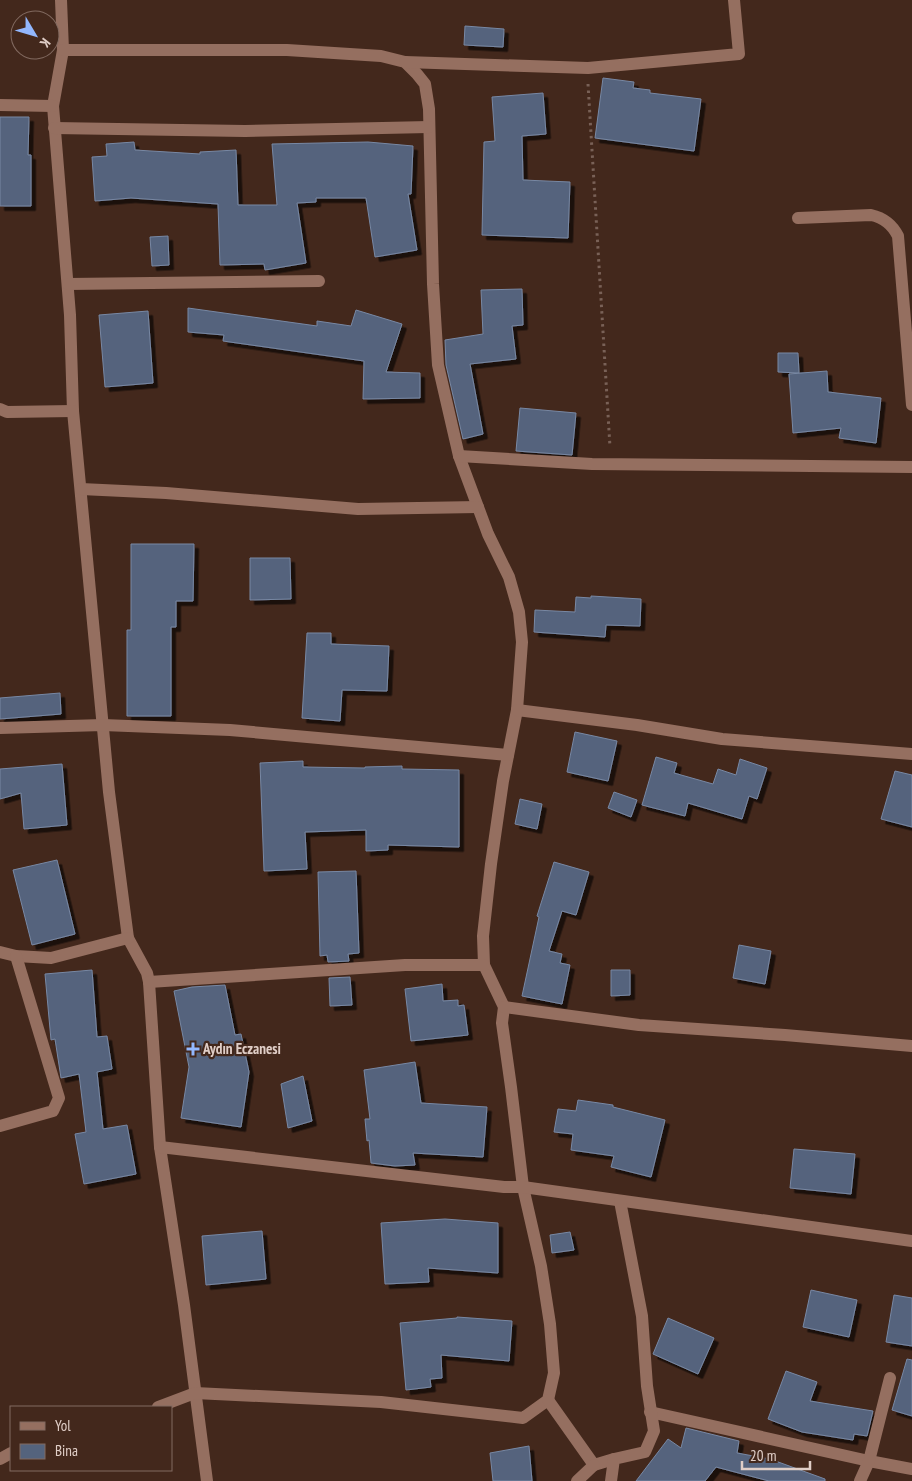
<svg xmlns="http://www.w3.org/2000/svg" width="912" height="1481" font-family="'PT Sans Narrow',sans-serif">
<style>
.building{fill:#54637d;stroke:#7888a4;filter:url(#shadow)}
.lines{fill:none;stroke-linecap:round;stroke-linejoin:round}
.path{stroke:#796157;stroke-width:3;stroke-dasharray:2.5 4;stroke-linecap:butt}
.minor{stroke:#956f60;stroke-width:12}
.poi-dot{fill:#92b7fd;stroke:#43281c;stroke-width:2}
.labels{text-anchor:middle;stroke-width:4.5;stroke-linejoin:round;paint-order:stroke}
.poi-label{font-size:15px;font-weight:bold;fill:#e0cec7;stroke:#43281c;text-anchor:start}
</style>
<defs>
<filter id="shadow"><feDropShadow dx="4.5" dy="4.5" stdDeviation="0" flood-color="#0009"/></filter>
</defs>
<rect width="100%" height="100%" fill="#43281c"/>
<!-- building -->
<g class="building">
<polygon points="465,26 504,29 503,47 464,45"/>
<polygon points="603,78 634,82 633,88 650,90 650,93 701,99 694,151 595,138"/>
<polygon points="543,93 546,134 522,136 523,180 570,182 568,238 482,235 484,142 495,141 492,97"/>
<polygon points="0,117 29,117 28,155 31,155 31,206 0,206"/>
<polygon points="134,142 135,150 200,154 200,152 236,150 238,205 277,205 272,144 368,142 413,146 411,194 408,194 417,250 375,257 366,198 316,198 316,202 297,203 306,263 265,270 264,264 220,265 218,204 131,198 95,201 92,157 107,156 106,144"/>
<polygon points="168,236 169,265 152,266 150,237"/>
<polygon points="522,289 523,325 512,326 516,359 470,364 483,434 463,439 446,365 445,340 483,334 481,290"/>
<polygon points="188,308 317,326 317,321 351,326 356,310 402,324 386,372 420,373 420,398 363,399 364,361 223,341 224,335 188,332"/>
<polygon points="148,311 153,383 105,387 99,315"/>
<polygon points="778,353 798,353 799,373 778,372"/>
<polygon points="827,371 828,392 881,398 876,443 839,438 841,428 793,433 789,374"/>
<polygon points="520,408 576,413 572,455 516,451"/>
<polygon points="131,544 194,544 193,601 176,601 176,627 171,627 171,716 127,716 127,630 131,630"/>
<polygon points="250,558 290,558 291,599 250,600"/>
<polygon points="591,596 641,599 640,626 606,625 605,637 534,632 535,610 575,612 576,597 591,598"/>
<polygon points="307,633 331,633 331,644 389,646 387,691 342,690 340,721 302,718"/>
<polygon points="60,693 61,714 0,719 0,698"/>
<polygon points="575,732 617,741 608,781 567,772"/>
<polygon points="656,757 677,763 674,773 713,784 718,769 736,775 740,759 767,768 757,799 749,796 742,819 688,803 685,816 642,805"/>
<polygon points="303,761 303,767 365,768 365,767 402,766 402,769 459,770 459,847 388,845 388,850 366,851 366,830 305,832 307,869 264,871 260,763"/>
<polygon points="62,764 67,825 24,829 21,793 0,799 0,769"/>
<polygon points="895,771 912,775 912,827 881,819"/>
<polygon points="614,792 637,800 631,817 608,808"/>
<polygon points="520,799 542,804 537,829 515,824"/>
<polygon points="57,860 75,934 32,945 13,870"/>
<polygon points="554,862 589,872 576,915 562,911 549,951 562,954 560,963 570,965 562,1004 522,996 539,917 537,916"/>
<polygon points="356,871 359,953 348,954 349,961 328,962 327,955 320,956 318,872"/>
<polygon points="739,945 771,951 765,984 733,978"/>
<polygon points="92,970 97,1037 107,1036 112,1069 97,1072 103,1129 127,1125 136,1174 84,1184 75,1134 86,1132 79,1074 61,1078 55,1039 51,1040 45,974"/>
<polygon points="611,970 630,970 630,995 611,996"/>
<polygon points="350,977 352,1005 330,1006 329,978"/>
<polygon points="442,984 443,1001 458,1000 458,1006 464,1005 468,1035 411,1041 405,989"/>
<polygon points="225,985 235,1035 241,1034 249,1072 241,1127 181,1118 189,1067 174,991 192,987"/>
<polygon points="415,1062 421,1103 487,1107 483,1157 413,1153 415,1165 395,1166 371,1163 369,1140 367,1141 365,1119 370,1119 364,1070"/>
<polygon points="303,1076 312,1121 288,1128 281,1084"/>
<polygon points="578,1100 613,1105 613,1107 665,1120 651,1177 611,1167 614,1156 571,1150 573,1134 554,1132 558,1109 576,1111"/>
<polygon points="794,1149 855,1154 851,1194 790,1188"/>
<polygon points="445,1219 498,1223 498,1273 428,1268 429,1282 385,1284 381,1223"/>
<polygon points="262,1231 266,1279 206,1285 202,1236"/>
<polygon points="570,1232 574,1250 552,1253 550,1235"/>
<polygon points="811,1290 857,1300 849,1337 803,1327"/>
<polygon points="894,1295 912,1298 912,1346 886,1342"/>
<polygon points="457,1317 512,1321 509,1361 441,1355 442,1378 430,1379 431,1387 406,1390 400,1323 457,1318"/>
<polygon points="668,1318 714,1338 698,1374 653,1354"/>
<polygon points="907,1359 912,1360 912,1416 892,1410"/>
<polygon points="786,1371 817,1382 810,1401 873,1411 867,1436 854,1434 853,1440 802,1432 768,1419"/>
<polygon points="686,1428 739,1441 737,1453 770,1459 825,1479 825,1481 769,1481 716,1467 705,1481 636,1481 668,1439 681,1448"/>
<polygon points="529,1446 532,1481 493,1481 490,1453"/>
</g>
<g class="lines">
<!-- path -->
<polyline class="path" points="588,84 610,447"/>
<!-- minor -->
<g class="minor">
<polyline points="61,0 63,50 53,106 70,315 73,411 109,792 128,938 147,973 149,982 160,1147 184,1305 207,1481"/>
<polyline points="63,50 287,50 381,56 405,62 417,74 425,84 429,109 433,284 438,365 459,456 488,534 509,577 519,612 522,642 517,710 503,781 491,864 483,936 484,965 504,1007 502,1023 511,1087 523,1187 541,1266 550,1324 554,1373 548,1400 523,1418 381,1402 195,1393 158,1407"/>
<polyline points="405,62 588,68 739,54 734,0"/>
<polyline points="0,105 53,106"/>
<polyline points="54,128 245,131 429,127"/>
<path d="M798 218 871 215C884 218 892 224 898 236L912 405"/>
<polyline points="68,284 319,281"/>
<polyline points="0,409 7,412 73,411"/>
<polyline points="459,456 592,464 912,467"/>
<polyline points="81,489 166,493 358,509 478,507"/>
<polyline points="517,710 637,725 722,739 912,754"/>
<polyline points="0,728 103,725 230,730 508,755"/>
<polyline points="0,952 16,956 51,958 128,938"/>
<polyline points="149,982 405,965 484,965"/>
<polyline points="504,1007 639,1025 785,1035 912,1046"/>
<polyline points="0,1126 53,1111 59,1098 16,956"/>
<polyline points="160,1147 504,1187 523,1187 912,1241"/>
<polyline points="548,1400 594,1465 614,1459"/>
<polyline points="650,1412 869,1461 912,1469"/>
<polyline points="0,1459 11,1453"/>
<polyline points="577,1481 594,1465"/>
<polyline points="611,1481 614,1459 645,1452 654,1431 647,1386 642,1316 620,1201"/>
<polyline points="860,1481 869,1461 890,1378"/>
</g>
</g>
<!-- markers -->
<path class="poi-dot" d="M190.5 1041.5h5v5h5v5h-5v5h-5v-5h-5v-5h5z"/>
<g class="labels">
<!-- poi labels -->
<g class="poi-label">
<text x="203" y="1054">Aydın Eczanesi</text>
</g>
</g>
<!-- legend -->
<rect x="10" y="1406" width="162" height="65" fill="#43281c" stroke="#826a60"/>
<rect x="20" y="1422" width="25" height="8" fill="#956f60" stroke="#826a60"/>
<text x="55" y="1431" font-size="15" fill="#e0cec7">Yol</text>
<rect x="20" y="1444" width="25" height="15" fill="#54637d" stroke="#826a60"/>
<text x="55" y="1456" font-size="15" fill="#e0cec7">Bina</text>
<!-- north arrow -->
<g transform="translate(35 35) rotate(128)"><circle r="24" fill="#43281c" stroke="#826a60"/>
<path d="M0-4L9 19L0 12L-9 19Z" fill="#92b7fd"/>
<text y="-8" font-size="14" font-weight="bold" text-anchor="middle" fill="#e0cec7">K</text>
</g>
<!-- scale -->
<path d="M742 1461v8h68v-8" fill="none" stroke="#e0cec7" stroke-width="2.5"/>
<text x="750" y="1461" font-size="15" fill="#e0cec7" stroke="#43281c" stroke-width="4" paint-order="stroke">20 m</text>
</svg>
